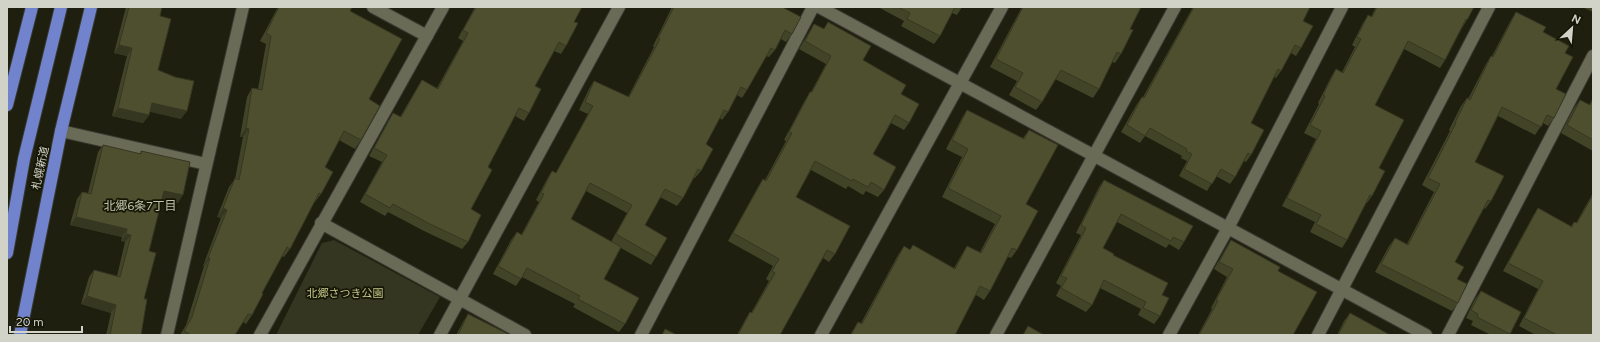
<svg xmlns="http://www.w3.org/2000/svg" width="1600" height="342" font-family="Figtree,'Noto Sans JP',sans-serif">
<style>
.green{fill:#343621}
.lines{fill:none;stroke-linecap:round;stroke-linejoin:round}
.minor-casing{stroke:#383930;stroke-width:14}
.highway-casing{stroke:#383930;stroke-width:14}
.minor{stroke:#696b57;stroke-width:12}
.highway{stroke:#7183cc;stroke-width:12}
.wall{fill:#424428;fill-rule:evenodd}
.shaded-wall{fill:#363721}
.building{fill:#4d4f2f;stroke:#363721}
.labels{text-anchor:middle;stroke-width:3.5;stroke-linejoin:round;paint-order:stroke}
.street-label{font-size:11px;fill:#d2d3c8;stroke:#151605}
.park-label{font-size:11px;fill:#c2c78a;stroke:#151605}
.neighbourhood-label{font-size:12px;fill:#c1c3ac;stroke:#151605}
</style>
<rect width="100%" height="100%" fill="#1e1f0e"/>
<!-- green -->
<polygon class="green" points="334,240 440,297 418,335 276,335 322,243"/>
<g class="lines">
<!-- minor casing -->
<g class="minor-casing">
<g id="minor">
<polyline points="373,7 427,36"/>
<polyline points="819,7 1426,335"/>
<polyline points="61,131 206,164"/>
<polyline points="321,223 525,335"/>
<polyline points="167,335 243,7"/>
<polyline points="260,335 443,7"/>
<polyline points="440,335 619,7"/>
<polyline points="641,335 813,7"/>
<polyline points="821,335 1002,7"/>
<polyline points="996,335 1175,7"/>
<polyline points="1169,335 1228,228 1342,7"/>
<polyline points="1318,335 1489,7"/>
<polyline points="1448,335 1593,56"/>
</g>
</g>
<!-- highway casing -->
<g class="highway-casing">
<g id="highway">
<polyline points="7,105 32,7"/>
<polyline points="7,253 24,159 61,7"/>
<polyline points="20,335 61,131 91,7"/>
</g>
</g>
<!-- minor -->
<use href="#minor" class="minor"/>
<!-- highway -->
<use href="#highway" class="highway"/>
</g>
<!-- wall -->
<g class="wall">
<polygon points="126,7 162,7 160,16 158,70 181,119 149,111 149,115 143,123 112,116 127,56 114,53"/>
<polygon points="278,7 352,7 350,11 369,99 361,140 355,149 339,140 325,167 321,194 315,202 314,202 290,249 284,257 282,256 262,293 252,315 246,324 243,322 235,335 180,335 186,325 204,266 203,266 221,218 217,217 229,187 235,179 243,137 240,137 247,97 252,88 258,89 266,44 260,41"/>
<polygon points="475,7 582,7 574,22 566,46 561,54 554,51 535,86 529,113 524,121 515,116 488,167 471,209 468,242 462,249 424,231 388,212 385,216 360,202 382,162 369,156 388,121 393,113 400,117 417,88 422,80 437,88 463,41 458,38"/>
<path d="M672 7H782L792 34 786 42 781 39 775 50 769 57 766 56 747 90 742 98 737 95 728 112 722 120 720 118 706 144 701 171 695 178H694L683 198 677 206 660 197 645 225 656 257 651 265 621 248 604 279 625 324 619 332 573 307 575 304 522 277 516 286 493 274 511 240 517 232 521 235 539 202 536 200 547 179 552 171 556 173 588 114 579 110 589 89 594 81 628 97 654 47 653 46ZM586 191 627 213 611 242 571 219Z"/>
<polygon points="878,7 962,7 957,15 952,13 940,36 934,44 901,26 904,21"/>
<polygon points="1022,7 1141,7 1130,29 1121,54 1115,63 1112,62 1099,89 1093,98 1055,79 1042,102 1036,110 1009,95 1017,81 990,67"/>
<polygon points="1193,7 1310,7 1303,21 1301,48 1296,56 1291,53 1281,71 1276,78 1274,77 1251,123 1251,155 1246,162 1244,161 1235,177 1230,184 1216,176 1207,191 1179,176 1187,161 1181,158 1182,156 1145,136 1140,143 1121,132 1137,104 1142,97 1143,97"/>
<polygon points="1376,7 1474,7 1467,20 1462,28 1445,60 1440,68 1404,49 1375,105 1379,168 1372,196 1367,203 1366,203 1347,240 1342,248 1310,232 1315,222 1282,206 1316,139 1304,133 1319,104 1318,103 1331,77 1336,69 1342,72 1355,47 1352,45 1363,23 1368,15 1371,17"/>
<polygon points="1582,7 1593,7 1593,12"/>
<polygon points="1516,12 1543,32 1565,53 1556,89 1554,118 1548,126 1543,123 1535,135 1498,116 1475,162 1491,201 1485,209 1484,208 1455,262 1457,279 1458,303 1452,311 1375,272 1389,246 1395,238 1407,244 1434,192 1422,185 1450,131 1449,130 1461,106 1467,98 1468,99 1486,64 1491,56 1492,56 1511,20"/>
<polygon points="828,22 863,60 901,94 909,123 904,130 891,123 873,154 884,190 878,197 866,191 863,195 848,186 846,189 811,170 796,197 835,254 829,262 823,258 780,335 737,335 745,320 750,312 751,313 769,281 766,279 773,266 728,241 758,187 763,179 765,180 786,141 784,140 805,100 811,92 826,64 799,49 809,32 814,24 824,29"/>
<polygon points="1593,98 1593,151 1561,133 1574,108 1580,100 1589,105"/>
<polygon points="967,110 1023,138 1029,130 1026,204 1017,250 1011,258 1008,257 990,291 984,300 976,295 955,335 850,335 858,322 861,323 898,255 904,246 910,250 913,245 954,268 962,254 967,246 980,252 995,224 942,197 962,157 946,149 962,118"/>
<polygon points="103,145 140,154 141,151 178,203 162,199 149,251 141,335 106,335 111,313 81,304 89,277 94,270 117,276 125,242 121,241 122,237 70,225 77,199 82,192 88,193 98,152"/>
<polygon points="1104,180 1184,242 1179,250 1169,244 1166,248 1117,222 1103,248 1162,295 1160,316 1154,324 1138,315 1141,309 1100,288 1092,305 1086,312 1056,296 1061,286 1056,283 1081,235 1076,233 1099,187"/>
<polygon points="1593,193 1593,335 1536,335 1519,326 1538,289 1503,271 1533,216 1538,208 1571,226 1574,222 1576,223"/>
<polygon points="1231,240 1278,271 1293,335 1198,335 1212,309 1211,308 1227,277 1214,269 1226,248"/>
<polygon points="1481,291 1521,312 1509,335 1491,335 1471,325 1473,321 1466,318 1475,299"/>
<polygon points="1350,313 1390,335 1337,335 1344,321"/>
<polygon points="468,314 510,335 456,335 463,322"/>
</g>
<!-- shaded-wall -->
<g class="shaded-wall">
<polygon points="119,45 132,48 127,56 114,53"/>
<polygon points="152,103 187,111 181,119 146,111"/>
<polygon points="118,108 149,115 143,123 112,116"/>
<polygon points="246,128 249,129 243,137 240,137"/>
<polygon points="164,191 183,195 178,203 159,199"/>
<polygon points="223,208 227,210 221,218 217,217"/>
<polygon points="76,217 127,229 122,237 70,225"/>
<polygon points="126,234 131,235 125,242 121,241"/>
<polygon points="208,258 210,258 204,266 203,266"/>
<polygon points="87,296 116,305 111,313 81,304"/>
</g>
<!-- building -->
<g class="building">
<polygon points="129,7 162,7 160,16 171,19 158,70 175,77 194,81 187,111 152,103 149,115 118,108 132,48 119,45"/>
<polygon points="279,7 352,7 350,11 402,39 369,99 380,106 361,140 344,131 325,167 333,172 321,194 319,193 290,249 287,247 262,293 263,294 252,315 248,314 235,335 191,335 184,331 192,317 210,258 208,258 227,210 223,208 235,178 239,180 249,129 246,128 252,88 262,90 271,36 266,33"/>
<polygon points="476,7 582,7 574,22 578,23 566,46 559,42 535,86 541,89 529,113 519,108 488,167 492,170 471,209 481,215 468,242 430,224 393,204 390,208 365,194 387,155 374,148 393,113 401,117 422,80 438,89 468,33 463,30"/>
<polygon points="674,7 782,7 801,17 792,34 785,30 775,50 771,48 747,90 741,87 728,112 724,110 706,144 713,149 701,171 698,169 683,198 665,189 645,225 667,238 656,257 616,234 632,205 590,183 571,219 621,247 604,279 639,298 625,324 578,299 580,296 527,268 521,279 498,266 517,232 522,235 544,194 541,193 552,171 556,173 593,106 585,102 594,81 629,97 660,39 658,38"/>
<polygon points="898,7 955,7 940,36 907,19 910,13"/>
<polygon points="1023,7 1141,7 1130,29 1133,30 1121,54 1117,52 1099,89 1061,70 1042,102 1015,87 1023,73 996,59"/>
<polygon points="1194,7 1310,7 1303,21 1313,26 1301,48 1295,45 1281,71 1278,69 1251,123 1264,130 1251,155 1248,153 1235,177 1221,169 1212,184 1184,169 1192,154 1186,151 1187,149 1150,128 1145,136 1127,125 1142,97 1144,98"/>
<polygon points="1377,7 1474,7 1467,20 1466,19 1445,60 1408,41 1375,105 1404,120 1379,168 1385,171 1372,196 1370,195 1347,240 1316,224 1321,215 1287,198 1321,131 1310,125 1325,96 1323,95 1336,69 1343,73 1361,39 1357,37 1368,15 1372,17"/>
<polygon points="1516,12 1546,27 1543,32 1569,46 1565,53 1573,57 1556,89 1566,94 1554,118 1547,115 1541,127 1502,107 1475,162 1504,176 1491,201 1488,200 1455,262 1464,267 1457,279 1467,284 1458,303 1381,264 1395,238 1408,245 1440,184 1428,178 1456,123 1455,123 1467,98 1470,100 1491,56 1493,57"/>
<polygon points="828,22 871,46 863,60 906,85 901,94 919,104 909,123 895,115 873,154 896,167 884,190 871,182 868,187 853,179 852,181 815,161 796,197 850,226 835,254 827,250 780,335 738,335 750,312 752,313 775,273 772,271 779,259 733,233 763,179 766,181 792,133 789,132 810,92 812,92 831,56 805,41 814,24 824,29"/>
<polygon points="1580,100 1590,105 1593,100 1593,140 1567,125"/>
<polygon points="967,110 1024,139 1029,130 1058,145 1026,204 1038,211 1017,250 1012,248 990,291 980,286 955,335 851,335 858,322 862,324 904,246 910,250 913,245 955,269 967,246 981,253 1001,216 948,188 968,149 952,140"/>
<polygon points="103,145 141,154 141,151 190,162 183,195 164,191 149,251 156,253 144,299 147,299 141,335 110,335 116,305 87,296 94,270 120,277 131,235 126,234 127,229 76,217 82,192 91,194"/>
<polygon points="1104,180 1193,226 1184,242 1173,237 1171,241 1121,214 1103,248 1114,254 1113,255 1168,283 1162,295 1169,298 1160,316 1143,308 1146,302 1104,280 1092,305 1061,288 1067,278 1061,276 1086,228 1081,225"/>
<polygon points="1593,195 1593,335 1557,335 1524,318 1543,281 1508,263 1538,208 1572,227 1574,222 1577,223"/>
<polygon points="1231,240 1280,267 1278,271 1317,292 1293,335 1199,335 1218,301 1216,300 1233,269 1219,262"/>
<polygon points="1481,291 1521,312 1510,334 1477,317 1478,314 1471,310"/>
<polygon points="1350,313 1390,335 1338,335"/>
<polygon points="468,314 510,335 458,335"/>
<polygon points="1028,326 1044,335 1023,335"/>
<polygon points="665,329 677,335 662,335"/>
</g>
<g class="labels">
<!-- street labels -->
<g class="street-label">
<text transform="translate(40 168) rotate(-78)" y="4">札幌新道</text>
</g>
<!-- park labels -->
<g class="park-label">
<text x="345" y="297">北郷さつき公園</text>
</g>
<!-- neighbourhood labels -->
<g class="neighbourhood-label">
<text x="140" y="210">北郷6条7丁目</text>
</g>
</g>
<!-- border -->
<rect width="1600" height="342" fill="none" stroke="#d2d3c8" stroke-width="16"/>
<!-- north arrow -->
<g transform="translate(1572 28) rotate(26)" stroke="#151605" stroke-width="3" paint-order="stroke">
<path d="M0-3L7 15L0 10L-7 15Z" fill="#d2d3c8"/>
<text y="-6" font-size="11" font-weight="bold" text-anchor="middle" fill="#d2d3c8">N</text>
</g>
<!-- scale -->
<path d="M10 326v6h72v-6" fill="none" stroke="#d2d3c8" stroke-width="2"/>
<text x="16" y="326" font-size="12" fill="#d2d3c8" stroke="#151605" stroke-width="3" paint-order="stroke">20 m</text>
</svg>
